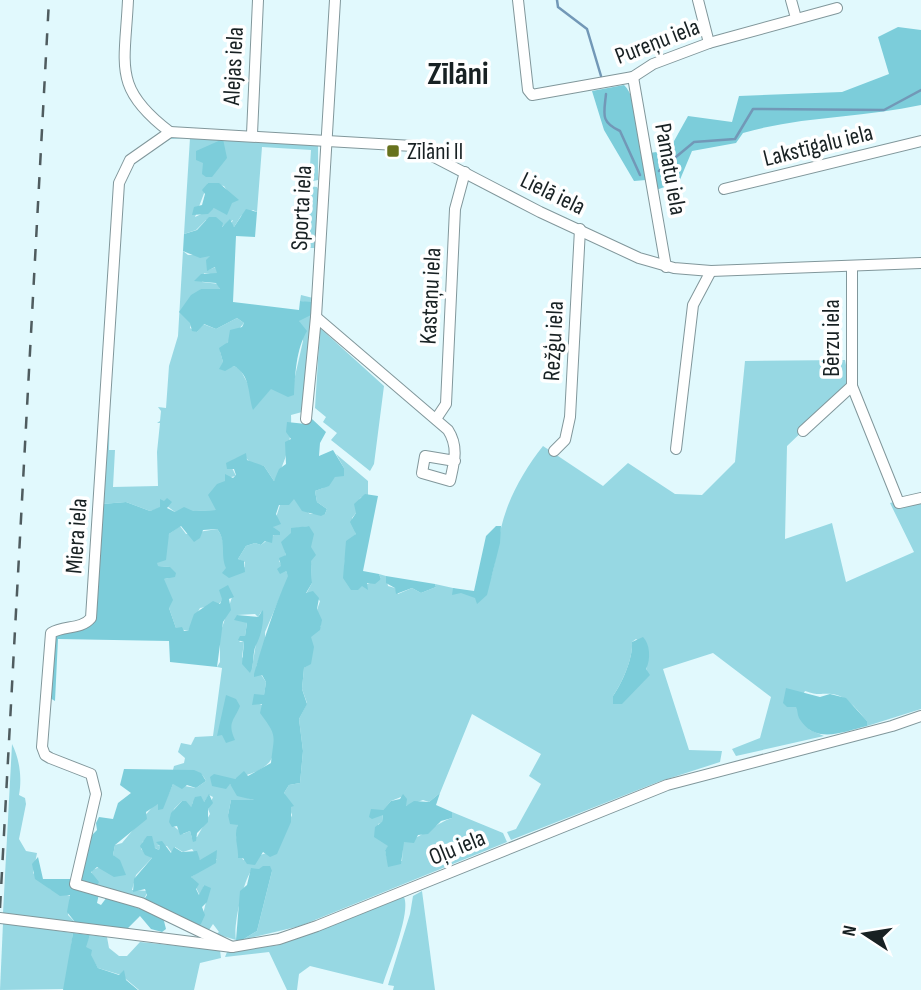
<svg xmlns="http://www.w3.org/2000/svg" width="921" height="990" font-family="'Sofia Sans Condensed',sans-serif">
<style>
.green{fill:#97d8e3;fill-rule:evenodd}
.forest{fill:#7ccdda}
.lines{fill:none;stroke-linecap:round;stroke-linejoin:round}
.stream{stroke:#7298b7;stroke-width:2.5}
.minor-casing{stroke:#81979b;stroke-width:12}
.minor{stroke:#fff;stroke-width:10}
.rail{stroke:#4f5c5f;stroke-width:2.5;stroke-dasharray:12 12;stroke-linecap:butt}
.poi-dot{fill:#67721d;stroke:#fff;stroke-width:2.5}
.labels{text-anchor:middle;stroke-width:7;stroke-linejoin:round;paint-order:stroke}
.street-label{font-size:24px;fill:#182123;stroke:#fff}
.poi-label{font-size:24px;fill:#182123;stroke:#fff;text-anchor:start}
.district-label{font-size:32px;font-weight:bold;fill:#182123;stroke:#fff}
</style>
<rect width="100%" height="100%" fill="#e1f9fd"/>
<!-- green -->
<g class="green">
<path d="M175 136 318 144V180L309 182 311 150 262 147 257 212 253 210 241 216 234 227 231 224 233 220 221 227 206 220 196 230 184 234 190 138 169 139 130 165ZM208 183 224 186 230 195V208H214L195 217Z"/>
<polygon points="308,186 317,187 319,191 316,248 304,248"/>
<path d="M183 251 188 255H211L208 270 216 267 218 275 204 273 202 282 219 284 220 290 201 289 190 328 197 332 203 324 216 329 237 318 244 323 220 351 223 362 228 368 234 366 240 369 258 403 271 388 293 385 303 341 299 321 305 302 300 301 301 295 313 298 302 412 291 415C292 433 288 461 274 481L264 466 252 464 246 458 234 459 232 468 236 476 226 478 216 510 175 512 167 506 150 511 126 502 102 504 110 399 109 450H115L113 487 158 486 157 452 160 423H157L160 421 161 411 158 407 166 408 169 366 178 336Z"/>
<polygon points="320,328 384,386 374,464 370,471 331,440 337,433 323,422 326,417 315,408"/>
<path d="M845 360 850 386 787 446 785 539 832 523 846 582 914 552 890 503 921 495V709L867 726V721C857 710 848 696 832 694 820 693 819 696 805 691L796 706 810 730 824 736 736 756 732 749 760 738 771 697 713 653 663 669 689 750 722 751 720 762 658 782 511 840 507 832 516 829 541 784 529 776 541 754 472 714 440 793 429 802 423 800 406 806 401 797 391 801 378 816 383 814 382 823 378 824 379 839 389 846 385 850 388 862 402 861 403 842C424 837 432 825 452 818V812L503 833 507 842 300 926 242 940 257 931 272 871H251C243 883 233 925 236 940L216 934 219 932 213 924 209 930 200 926 208 894 204 885 200 896 191 877 217 859 200 860 192 849 183 852 175 847 172 853 167 846 157 845 160 846 159 850 143 841 141 849 152 858 136 875 132 890 148 891 143 901 96 887 91 870 101 867 112 874 123 870 113 855 115 845 122 843 154 805 165 802 173 784 196 788 206 781C200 766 186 774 173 770L174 766 184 763 185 758 178 752 181 743 191 745 195 737 213 736 222 668 217 667 220 662V634L232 597 223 599 218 605 200 608 188 631 176 628 169 608 164 582V579L169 578 170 567 157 566V563L169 534 180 526 186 534 217 529C229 543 219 560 232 575L245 567V562L238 559 246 546 255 543 261 545 275 534 273 527 280 505 294 498 310 514H325L327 509 317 502 315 491 323 488 344 468 336 454 368 481V495L360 498 356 513 352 518 356 534C343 550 340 573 353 589L381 579 379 574 386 576 388 586 395 588 398 594 412 588 421 593 436 587 435 584 453 588 480 599C496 578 495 553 501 528 508 498 524 470 543 446L603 486 628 463 675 494 702 495 735 462 745 361ZM309 526 312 583 306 594 311 593 320 601 317 610 321 626 311 636V663L304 668 302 689 307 703 299 719 303 751 300 783 289 785 284 793 292 815 277 850 243 860 236 836 238 825 228 815 231 800H254L242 796 230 784 220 786C244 771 276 777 276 739 276 726 264 718 262 705L257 703 264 696 266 682 256 667 265 642V632L289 576 279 561 286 555 283 544 297 528ZM261 612 252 668 242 657 244 642H239L245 636 247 623 237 615 255 614 258 617ZM636 639 647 647 646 677 622 703 613 704V696C622 683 633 659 632 642ZM209 795 213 797 208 809 210 814 197 837 192 838 190 831 183 834 170 823 174 809 182 801 191 808 193 802H204Z"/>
<path d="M12 744C20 760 22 779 19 795L25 798 26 804 19 839 26 851 37 853 33 873 50 889 70 896 68 915 75 922 3 913Z"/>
<polygon points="422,891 435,990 393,990 394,986 388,985 410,914 413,896"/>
<path d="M404 897C411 913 389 965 383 984L310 966 299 974 297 990H287L269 952 225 957 227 952 279 945Z"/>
<polygon points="3,923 73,933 65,989 0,990"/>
<polygon points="90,935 107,937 109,948 119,956 127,956 140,942 220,950 221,958 200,963 194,990 139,990 121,975 98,968 85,947"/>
</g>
<!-- forest -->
<g class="forest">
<path d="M898 27 921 30V105C862 118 801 116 743 133L736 143 692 151 679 182 656 190 650 153 669 150 688 116 732 122 739 96 842 92 889 74 878 37Z"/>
<path d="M624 85C639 98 643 158 646 180L634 181 604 130 592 91Z"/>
<polygon points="223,139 227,158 212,177 206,177 202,174 203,163 196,160 196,151"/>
<polygon points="208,183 219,183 239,200 232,203 227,215 214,208 208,214 192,215 194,207 202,205 205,194 202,190"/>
<path d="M246 209 257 212 255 237 236 236 233 302 299 310 300 301 311 302 314 305 311 315 299 321 307 331C296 349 295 376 294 395L288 397 271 389 253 410C248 396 251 375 234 366L225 371 219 369 223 362 219 348 228 342 230 330 242 327 244 323 237 318 216 329 204 324 197 332 192 331 190 323 179 312 191 295 201 289H220L216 283 194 281 201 274 217 273 215 267 207 271 206 260 210 256 200 258 183 251 184 234 197 230 209 217H216L223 223 222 227 230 219 234 227Z"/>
<path d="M312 419 326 432 320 443 319 456 333 450 344 468V476L335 477 329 486 315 491 317 502 327 509 325 514 321 516 302 511 294 499 289 505H279L276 514 281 524 273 527 280 532V535H273L272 543 265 541 261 545 255 543 246 546 238 559 244 561 245 572 229 578 222 573 226 568C220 555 227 541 217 529L203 530 200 538 194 542 181 526 169 534 166 560 157 563 158 566 170 567 176 573 175 577 164 579 173 600 169 608 176 628 182 627 184 631H188L194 614 213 601 220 604 222 599 219 590 228 585 234 597 229 599 231 610 223 622 217 667 170 662 169 641 58 639 55 701 50 698 54 635 86 627 102 504 126 502 150 511 160 507V499L164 501 167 498 172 502 167 508 175 512 184 507 193 511 216 510 208 495 217 484 225 481V474L233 478 236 475 234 469H227L226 463 246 453 247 460 264 466 274 481 279 469 286 464 285 442 291 439 286 432 287 422 306 424Z"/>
<polygon points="365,494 378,496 363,571 379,574 381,579 375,584 367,583 368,590 362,586 358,590 351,590 343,578 346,541 356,534 350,522 356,513 354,504"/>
<path d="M309 526 314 534 311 547 316 555 311 561 312 583 306 593 313 591 319 598 317 609 322 620 320 630 311 637 314 647 311 664 304 668 302 689 307 704 299 719 303 751 300 783 289 785 284 793 294 806 291 807V822L277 854 270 857 263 852 255 865 247 864 243 858H238C239 849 233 835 238 825L230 824 228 815 231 800H254L237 796 230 784 226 789 212 786 210 777 214 774 235 779 244 771 248 776 271 763C274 734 278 737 260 713L262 704 252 705 254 694 264 695 266 682 262 675 254 677V674C264 639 274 608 288 576L286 571 280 574 277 569 281 566 279 558 286 555 281 542 291 533V528Z"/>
<polygon points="496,526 501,526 500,543 487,595 477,604 475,598 461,593 452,595 453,588 474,591 486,536"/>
<polygon points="386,576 435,584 436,587 421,593 412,588 396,594 395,588 386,583"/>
<path d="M263 610C264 623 261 636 256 645 252 653 255 664 250 673L242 664 244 642 238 640 240 636H245L247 623 234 620 237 615 258 617Z"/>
<path d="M643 637C650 644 651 659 646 669L650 675 622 704H613V696C622 683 633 659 632 642Z"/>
<path d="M786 688 820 697 830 694 846 698 867 721V726C842 732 815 745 799 718 797 714 798 710 796 707H787L783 703Z"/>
<path d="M226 695 236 699 240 706C234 721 227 722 235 740L226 743 222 735 217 736Z"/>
<polygon points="124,769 194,770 201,773 206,781 196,788 187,785 182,789 173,784 163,809 158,810 158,804 146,812 147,819 115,845 113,855 120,860 126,875 114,877 97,867 91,872 99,882 96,887 81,880 91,836 97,830 96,823 99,817 113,819 118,803 131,793 120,785"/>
<polygon points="440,793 436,805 452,812 452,818 441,821 428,834 418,835 414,843 404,842 401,864 388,867 385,850 388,846 374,837 375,827 382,822 383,815 372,819 369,817 371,809 383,810 391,801 400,799 403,794 407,799 406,806 414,801 429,802"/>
<polygon points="209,794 213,803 208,809 208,822 197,833 196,841 193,842 190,831 180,835 177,826 172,827 169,822 171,813 182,801 186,801 191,807 195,797 201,796 204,802"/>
<polygon points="147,836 152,836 155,848 159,850 160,846 156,842 162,841 171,853 174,847 182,852 197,851 200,860 217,850 216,863 191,877 199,884 196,889 199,895 204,885 211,888 207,902 202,907 205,915 200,926 143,901 147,895 145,889 133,892 134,879 152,858 145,855 140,846"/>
<polygon points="38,857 43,879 72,879 73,883 99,894 97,903 101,905 107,897 163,917 166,929 162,932 151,929 140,916 127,929 75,922 67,912 70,895 60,896 35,879 32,864"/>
<polygon points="263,866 270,866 272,871 257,931 242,940 236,940 240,891 247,885 251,868 259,869"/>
<polygon points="73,933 90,935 86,947 92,950 91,955 98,968 119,975 124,970 126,980 138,990 63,990"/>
</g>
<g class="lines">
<!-- stream -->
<g class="stream">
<polyline points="557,0 558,7 587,29 601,76"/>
<path d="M606 94C604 114 600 122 620 131L640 175"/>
<polyline points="659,171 694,142 735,139 753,109 884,110 921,90"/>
</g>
<!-- minor casing -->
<g class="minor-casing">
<g id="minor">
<path d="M128 0C125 66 112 88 170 132L130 160 119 183 91 618C81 630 64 625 51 633L42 747 45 755 50 758 91 774 96 794 75 884 141 903 232 947"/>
<polyline points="518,0 528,90 532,95 633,77 653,64 709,43 837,8"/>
<polyline points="698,0 709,43"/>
<polyline points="791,0 796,18"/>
<polyline points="633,77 666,267"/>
<polyline points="170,132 413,146 540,212 639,258 674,268 711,271 921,263"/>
<polyline points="252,134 258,0"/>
<polyline points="724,189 921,141"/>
<polyline points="852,266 852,386 899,503 921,498"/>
<path d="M316 317 448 430C459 447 454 463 450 481L422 473 425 456 455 461"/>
<polyline points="306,419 316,317 335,0"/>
<polyline points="436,419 446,404 455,209 465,172"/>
<polyline points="803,431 852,386"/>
<polyline points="676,449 693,305 711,271"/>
<polyline points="554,451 565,440 570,417 580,229"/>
<polyline points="0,918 232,947 279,939 317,926 667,785 892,726 921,716"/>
</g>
</g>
<!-- minor -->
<use href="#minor" class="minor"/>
<!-- rail -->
<polyline class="rail" points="0,908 49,0"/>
</g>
<!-- markers -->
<rect class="poi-dot" x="386" y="144" width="14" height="14" rx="3.5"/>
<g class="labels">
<!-- street labels -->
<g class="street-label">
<text transform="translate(657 41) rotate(-21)" y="8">Pureņu iela</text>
<text transform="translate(233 66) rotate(-87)" y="8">Alejas iela</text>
<text transform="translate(818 145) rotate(-14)" y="8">Lakstīgalu iela</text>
<text transform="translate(671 169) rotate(80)" y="8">Pamatu iela</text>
<text transform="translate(553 193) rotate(26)" y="8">Lielā iela</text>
<text transform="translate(301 208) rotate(-87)" y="8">Sporta iela</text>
<text transform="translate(430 296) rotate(-87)" y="8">Kastaņu iela</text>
<text transform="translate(831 338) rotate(-90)" y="8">Bērzu iela</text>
<text transform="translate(553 341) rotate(-87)" y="8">Režģu iela</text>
<text transform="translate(76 536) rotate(-86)" y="8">Miera iela</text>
<text transform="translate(457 847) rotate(-22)" y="8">Oļu iela</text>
</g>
<!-- poi labels -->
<g class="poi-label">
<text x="407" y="159">Zīlāni II</text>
</g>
<!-- district labels -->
<g class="district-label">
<text x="458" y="84">Zīlāni</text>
</g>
</g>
<!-- north arrow -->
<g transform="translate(865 934) rotate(282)" stroke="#ffffff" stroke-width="5" paint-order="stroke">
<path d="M0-5L12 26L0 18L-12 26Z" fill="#182123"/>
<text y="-10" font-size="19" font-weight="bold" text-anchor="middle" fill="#182123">N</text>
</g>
</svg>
